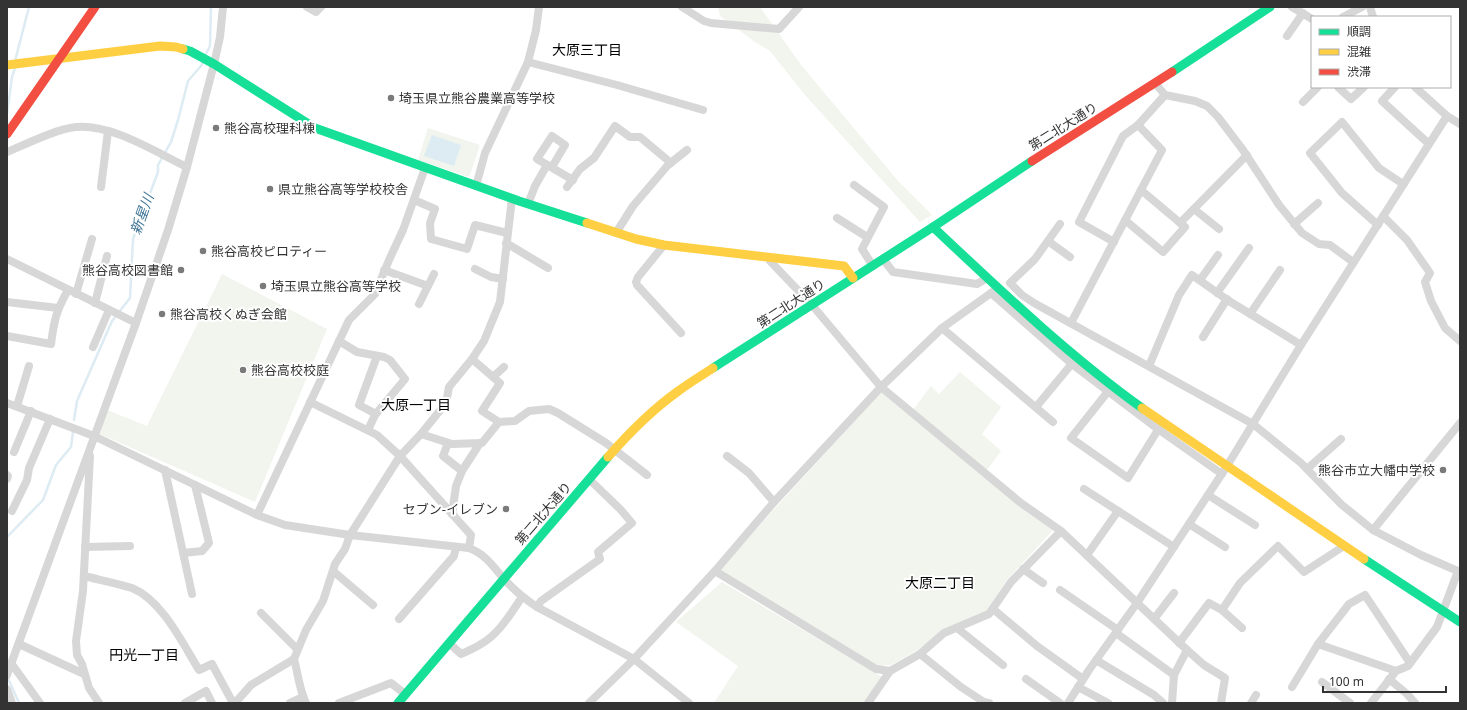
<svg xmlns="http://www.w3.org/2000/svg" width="1467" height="710" font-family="'Noto Sans','Noto Sans JP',sans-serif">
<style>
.green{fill:#f1f5ed}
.water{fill:#ddebf3}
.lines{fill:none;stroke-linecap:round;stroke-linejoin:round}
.stream{stroke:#ddebf3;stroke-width:2.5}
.street{stroke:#d7d7d7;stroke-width:8}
.fast{stroke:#16e098;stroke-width:9}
.slow{stroke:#ffcf43;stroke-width:9}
.jam{stroke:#f24e42;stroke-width:9}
.poi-dot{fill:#7a7a7a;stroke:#fff;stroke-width:1.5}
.labels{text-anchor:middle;stroke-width:4;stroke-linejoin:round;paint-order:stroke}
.poi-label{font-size:13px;fill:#333;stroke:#fff;text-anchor:start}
.street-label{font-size:13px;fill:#333;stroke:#fff}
.neighbourhood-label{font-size:14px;fill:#000;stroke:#fff}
.water-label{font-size:14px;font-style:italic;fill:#3f7597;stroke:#fff}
</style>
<rect width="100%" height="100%" fill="#fff"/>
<!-- green -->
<g class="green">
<polygon points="718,7 760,7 801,65 898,181 932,215 920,222 805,95 770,51 755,42 720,16"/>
<polygon points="428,128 480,145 469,177 418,160"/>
<polygon points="222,274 327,329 255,502 100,434 107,410 147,426"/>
<polygon points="960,372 1001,407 982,434 1001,451 987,470 913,410 931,386 939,394"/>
<polygon points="881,392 1028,513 1053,530 1006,581 988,610 891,665 878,666 718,571"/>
<polygon points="722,582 882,677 864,703 714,703 738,666 676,622"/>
</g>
<!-- water -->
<polygon class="water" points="432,135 461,145 454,166 424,156"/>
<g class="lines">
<!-- stream -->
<g class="stream">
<polyline points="205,56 210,46 211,7"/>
<polyline points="15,61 29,7"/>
<polyline points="7,114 12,77 15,68"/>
<polyline points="74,420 77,401 112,321 130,298 133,239 158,172 158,165 171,142 178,120 188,81 201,66 203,62"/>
<polyline points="7,537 43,500 56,465 71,447 73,432"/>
<polyline points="7,676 19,703"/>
</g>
<!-- street -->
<g class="street">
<polyline points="307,7 316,12 321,7"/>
<polyline points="682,7 704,21 711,23 779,29 799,7"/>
<polyline points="1292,7 1312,19"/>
<polyline points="1370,7 1373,17"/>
<polyline points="1343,17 1362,7"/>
<polyline points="1287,36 1303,13"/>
<polyline points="528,62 617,85 703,110"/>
<polyline points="1155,83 1165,95 1195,101 1207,106 1218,117 1243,150 1279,205 1302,233 1319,244 1330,245 1353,262"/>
<polyline points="1338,87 1351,99 1364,87"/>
<polyline points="1395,87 1382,101 1429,144"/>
<polyline points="1415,87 1447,116 1460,124"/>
<polyline points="1303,102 1318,87"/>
<path d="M7 152C26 144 56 129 76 127 113 124 155 152 187 167"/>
<polyline points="552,167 565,145 552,136 537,159 573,180"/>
<polyline points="854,185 884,207 862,249 873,266"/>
<polyline points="476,186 485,153 528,62 536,30 539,7"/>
<polyline points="101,187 108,131"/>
<polyline points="567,187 580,169 594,158 615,126 630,137 640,137 671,163"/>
<polyline points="414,200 435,209 430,223 431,239 467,249 475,225 507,233"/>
<polyline points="528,204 535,186 547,165"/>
<polyline points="1194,209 1219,229"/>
<polyline points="1383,216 1407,240 1430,273 1425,282 1431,301 1445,328 1460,341"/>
<polyline points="837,218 867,237"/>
<polyline points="1125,220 1163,252 1185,227 1141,190"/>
<polyline points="1180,223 1247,155"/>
<polyline points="1060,224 1035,259 1010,283 1022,295 1034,303 1253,424 1301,463 1342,505 1373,530 1421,555 1460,572"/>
<polyline points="1294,224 1318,203"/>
<polyline points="1378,225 1342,193 1310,153 1342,122 1379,168 1403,184"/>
<polyline points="616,233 633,206 668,165 687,150"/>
<polyline points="1048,241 1070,257"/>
<polyline points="1114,242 1079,222 1123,136 1138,125 1165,95"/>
<polyline points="506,243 548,268"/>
<polyline points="664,245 638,277 636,282 637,285 681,333"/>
<polyline points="770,258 770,261 812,305 881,387 1021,503 1061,531 1187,650 1204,665 1225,678 1221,703"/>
<polyline points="7,259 136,323"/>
<polyline points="883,259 893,272 977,284 987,278"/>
<polyline points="475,269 491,277 503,279"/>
<polyline points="384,270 428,286"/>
<polyline points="1200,280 1218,255"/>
<polyline points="991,293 1072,364 1158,429 1222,474"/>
<polyline points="1217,293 1249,248"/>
<polyline points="76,294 92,239"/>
<polyline points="7,302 58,308"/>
<polyline points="95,303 107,256"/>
<polyline points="419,304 434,274"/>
<polyline points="1250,314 1280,270"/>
<polyline points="1071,323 1162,150 1138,125"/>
<polyline points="942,328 1053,422"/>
<path d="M7 336 51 344C54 321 56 311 68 290"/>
<polyline points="1203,337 1227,299"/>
<polyline points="339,341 357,352 384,357 390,360 405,379 375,415 368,430"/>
<polyline points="93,347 109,310"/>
<polyline points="472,359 500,383 482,411 499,422"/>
<polyline points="1149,366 1179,295 1192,275 1229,301 1301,345"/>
<polyline points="493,377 504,367"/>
<polyline points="1110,389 1071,438 1128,478 1161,425"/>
<polyline points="310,402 377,435 400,456 471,535 469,548"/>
<path d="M7 403 94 436 257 515 285 525 350 535 469 548C485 554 493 566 504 579 514 590 525 599 537 607L634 659 689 703"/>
<polyline points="17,406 29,366"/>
<polyline points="1036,407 1075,360"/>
<polyline points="376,414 359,405 377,356"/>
<polyline points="421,434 452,444 482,443 499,422 515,421 529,411 549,409 558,413 606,443 647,475"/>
<polyline points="448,443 443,456 462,471"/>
<polyline points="14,452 31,411"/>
<polyline points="90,456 83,591 76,641 77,655 82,664 89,688 99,703"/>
<polyline points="727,456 749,473 774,502"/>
<polyline points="1307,469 1341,439"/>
<polyline points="165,470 192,594"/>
<polyline points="7,475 8,476 7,479"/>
<polyline points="1084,489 1174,547"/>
<polyline points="1208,495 1255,525"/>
<polyline points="12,511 27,480 29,468 50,419"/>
<polyline points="452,514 456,486 462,471 480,443"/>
<polyline points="257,515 349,320 375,294 389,260 403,230 425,168"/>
<polyline points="1189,524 1225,547"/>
<polyline points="1373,530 1460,423"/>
<polyline points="85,547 130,546"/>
<polyline points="183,553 202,551 209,543 195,485"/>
<polyline points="1087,555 1118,511"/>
<polyline points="1023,569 1043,583"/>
<polyline points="333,571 373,605"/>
<polyline points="715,571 876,669 890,671 920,654 961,687 984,702 989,703"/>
<path d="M84 576C100 580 116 583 132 588 162 600 183 644 199 670L212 664 233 703"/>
<polyline points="1060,590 1118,630"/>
<polyline points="537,607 541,601 600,559 598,552 632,523 620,509 589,479"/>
<polyline points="993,609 1037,646 1083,679"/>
<polyline points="1222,610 1240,583 1278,546 1304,572 1344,546"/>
<polyline points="261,613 297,649"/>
<polyline points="399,619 454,556 456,547"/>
<polyline points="1154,619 1174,593"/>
<polyline points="957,628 1003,665"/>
<polyline points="1116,633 1174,675"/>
<path d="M449 643 461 654C468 651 475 648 481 644 499 634 511 613 522 597"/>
<polyline points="1179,643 1209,603 1222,610 1242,628"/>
<polyline points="19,644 84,674"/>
<polyline points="1318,644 1396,671"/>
<polyline points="920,654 944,633 989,614 1011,582 1061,531"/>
<polyline points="1096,660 1154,695 1163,703"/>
<polyline points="11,663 40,703"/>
<polyline points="7,675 136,323 168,230 187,167 214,64 220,37 223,7"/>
<polyline points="1026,679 1060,703"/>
<polyline points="1389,679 1407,694 1415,703"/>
<polyline points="1322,682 1350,703"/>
<polyline points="1078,687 1108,703"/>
<polyline points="1292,687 1318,644 1349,604 1365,595 1410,663"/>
<polyline points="7,689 12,703"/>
<polyline points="185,703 206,691 212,703"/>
<polyline points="235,703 251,685 294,659"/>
<polyline points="290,703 303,697"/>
<path d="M306 703C299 689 298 673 294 659L306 630 323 601 335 564 345 549 350 535 400 456 421 434 446 403 449 387 472 359 484 341 500 302 512 198"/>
<polyline points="339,703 391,683 405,694"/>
<polyline points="589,703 634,659 715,571 774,502 881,387 942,328 998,288"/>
<polyline points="868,703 890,671"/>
<polyline points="1068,703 1089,670 1137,603 1227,466 1301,345 1447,116"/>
<polyline points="1172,703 1174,675 1187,650"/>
<polyline points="1251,703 1256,695"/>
<polyline points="1371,703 1396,671 1408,666 1437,627 1458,571"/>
</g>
<!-- fast -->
<g class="fast">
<polyline points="183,49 190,51 214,64 315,128 519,201 587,223"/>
<polyline points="1172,72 1270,7"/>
<path d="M933 227C1000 290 1067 354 1142 408"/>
<polyline points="713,368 933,227 1032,161"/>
<polyline points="1364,559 1460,622"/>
<polyline points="398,703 608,457"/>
</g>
<!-- slow -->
<g class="slow">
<polyline points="7,65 160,46 176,47 183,49"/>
<polyline points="587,223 636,239 664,245 844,266 853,278"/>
<polyline points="1142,408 1364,559"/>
<path d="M608 457C629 433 652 410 677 392 689 383 701 376 713 368"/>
</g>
<!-- jam -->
<g class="jam">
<polyline points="7,134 95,7"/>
<polyline points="1032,161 1172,72"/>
</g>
</g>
<!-- markers -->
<g class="poi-dot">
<circle cx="391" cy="98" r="4"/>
<circle cx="216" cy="128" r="4"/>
<circle cx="270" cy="189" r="4"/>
<circle cx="203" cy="251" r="4"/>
<circle cx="181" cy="270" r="4"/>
<circle cx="263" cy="286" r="4"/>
<circle cx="162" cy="314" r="4"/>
<circle cx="243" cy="370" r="4"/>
<circle cx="1443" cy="470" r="4"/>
<circle cx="506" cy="509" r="4"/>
</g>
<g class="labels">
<!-- poi labels -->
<g class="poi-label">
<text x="399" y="103">埼玉県立熊谷農業高等学校</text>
<text x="224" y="133">熊谷高校理科棟</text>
<text x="278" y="194">県立熊谷高等学校校舎</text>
<text x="211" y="256">熊谷高校ピロティー</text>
<text x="173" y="275" text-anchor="end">熊谷高校図書館</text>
<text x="271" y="291">埼玉県立熊谷高等学校</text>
<text x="170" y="319">熊谷高校くぬぎ会館</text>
<text x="251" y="375">熊谷高校校庭</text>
<text x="1435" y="475" text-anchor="end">熊谷市立大幡中学校</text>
<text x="498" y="514" text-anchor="end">セブン-イレブン</text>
</g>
<!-- street labels -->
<g class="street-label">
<text transform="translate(1063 126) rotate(-32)" y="5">第二北大通り</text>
<text transform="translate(791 303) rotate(-33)" y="5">第二北大通り</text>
<text transform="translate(543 513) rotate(-49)" y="5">第二北大通り</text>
</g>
<!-- neighbourhood labels -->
<g class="neighbourhood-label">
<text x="587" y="55">大原三丁目</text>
<text x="416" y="410">大原一丁目</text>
<text x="940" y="588">大原二丁目</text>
<text x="144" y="660">円光一丁目</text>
</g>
<!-- water labels -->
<g class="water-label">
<text transform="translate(142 214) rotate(-70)" y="5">新星川</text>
</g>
</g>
<!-- border -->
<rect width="1467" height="710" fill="none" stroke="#333333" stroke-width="16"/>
<!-- legend -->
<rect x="1311" y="16" width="140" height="72" fill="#ffffff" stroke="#adadad"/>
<rect x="1319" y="29" width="20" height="6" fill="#16e098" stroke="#adadad"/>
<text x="1347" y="36" font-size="12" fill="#333333">順調</text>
<rect x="1319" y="49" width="20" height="6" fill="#ffcf43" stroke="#adadad"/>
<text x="1347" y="56" font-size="12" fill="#333333">混雑</text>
<rect x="1319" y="69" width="20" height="6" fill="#f24e42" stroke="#adadad"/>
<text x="1347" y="76" font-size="12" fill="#333333">渋滞</text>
<!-- scale -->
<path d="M1323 686v6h123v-6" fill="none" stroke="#333333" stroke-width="2"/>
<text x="1329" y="686" font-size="12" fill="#333333" stroke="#ffffff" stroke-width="3" paint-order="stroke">100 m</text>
</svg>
